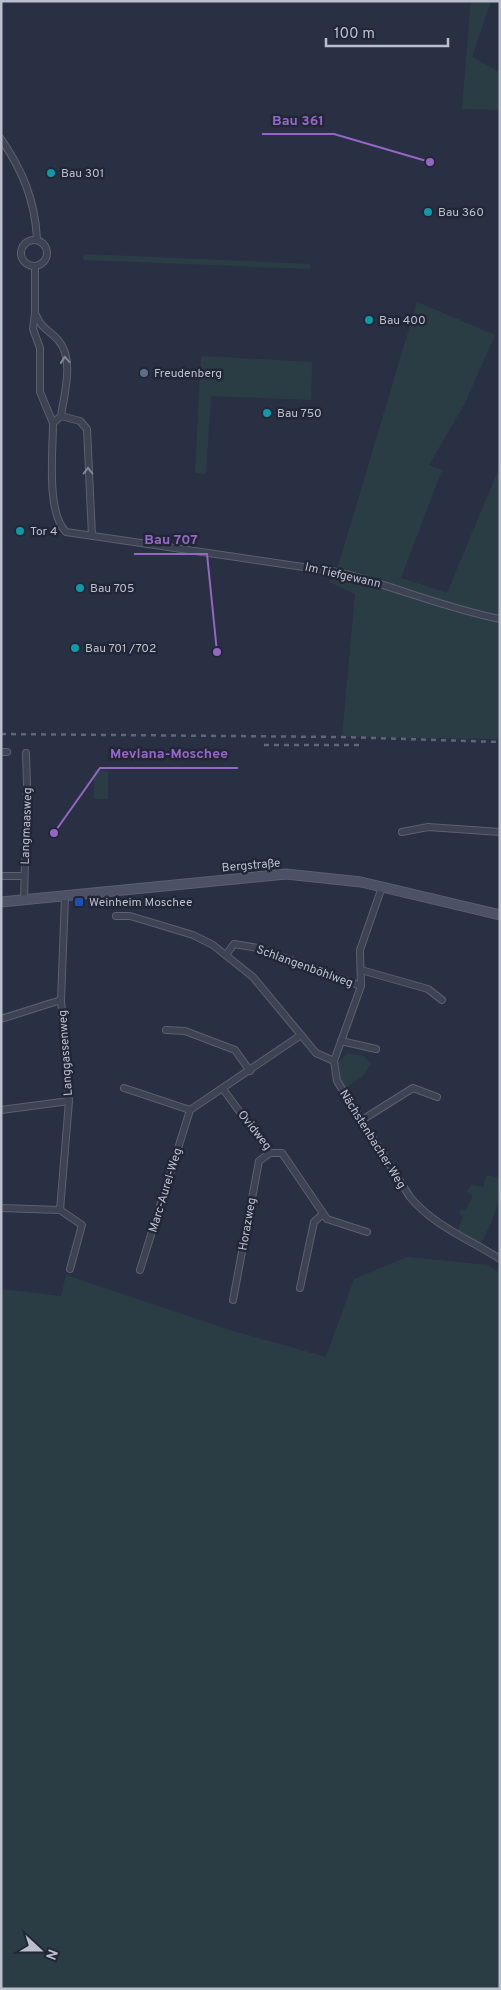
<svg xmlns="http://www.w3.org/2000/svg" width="501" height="1990" font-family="Overpass,sans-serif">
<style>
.green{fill:#2b3d44}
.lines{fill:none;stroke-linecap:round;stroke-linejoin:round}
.street-casing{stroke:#5c6070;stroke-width:8}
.secondary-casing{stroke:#5c6070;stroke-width:11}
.street{stroke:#3d4353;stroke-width:6}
.secondary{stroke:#4c5165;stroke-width:9}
.rail{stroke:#606679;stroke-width:2.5;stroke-dasharray:5 5;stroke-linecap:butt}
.oneway{stroke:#828796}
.culture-dot{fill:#0f9aa8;stroke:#222738;stroke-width:2}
.service-dot{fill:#5c6f8a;stroke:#222738;stroke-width:2}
.transit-dot{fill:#1a4fb4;stroke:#222738;stroke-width:2}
.labels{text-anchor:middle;stroke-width:5;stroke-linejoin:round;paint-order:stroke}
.poi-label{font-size:12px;fill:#bbbecc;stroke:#222738;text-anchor:start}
.street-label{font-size:12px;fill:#bbbecc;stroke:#222738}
.leader{fill:none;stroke:#9566c4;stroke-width:2}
.callout-dot{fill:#9566c4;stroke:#222738;stroke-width:2}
.callout-label{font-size:14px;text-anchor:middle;font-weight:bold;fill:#9566c4;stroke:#222738;stroke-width:5;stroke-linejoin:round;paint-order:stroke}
</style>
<rect width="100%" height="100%" fill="#293043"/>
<!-- green -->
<g class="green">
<polygon points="471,1 491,1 472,57 500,72 500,110 462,109"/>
<polygon points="84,254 310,264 310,269 83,260"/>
<polygon points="417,302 495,335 465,403 429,465 442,470 401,578 447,593 500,466 500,739 342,737 355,594 329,582 336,573"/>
<polygon points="201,356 312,362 311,400 211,396 206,474 195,473"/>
<polygon points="94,770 108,771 108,799 94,799"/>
<polygon points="347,1053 364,1056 370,1064 363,1076 345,1088 340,1079 338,1063"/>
<path d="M487 1175 500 1179C500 1208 492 1222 479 1247L456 1234 463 1217 459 1214 461 1209 465 1211 473 1196 467 1192 471 1185 483 1187Z"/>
<polygon points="407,1257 488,1265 500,1273 500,1989 1,1989 1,1289 61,1296 66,1275 230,1330 326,1357 354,1279"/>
</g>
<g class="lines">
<!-- street casing -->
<g class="street-casing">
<g id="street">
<path d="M1 139C23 171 35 201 37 239"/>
<circle cx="34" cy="253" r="13"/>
<polyline points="35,266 35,313 33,329 40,348 40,392 53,423"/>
<path d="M36 315C42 330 49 329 58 340 75 358 64 395 61 416"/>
<path d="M92 536 87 429 80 421 61 416 53 423C53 451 46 512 66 532L337 572C392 585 444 608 500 619"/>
<polyline points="1,752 7,752"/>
<polyline points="402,832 428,827 500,832"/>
<polyline points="1,876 24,876"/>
<polyline points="24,900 27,785 26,753"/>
<path d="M116 916H130L160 925 193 935 213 945 253 977 316 1053 334 1061 337 1081 410 1197C434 1226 469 1239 500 1259"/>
<polyline points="226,955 234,944 258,948 361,986"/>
<polyline points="361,970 428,989 442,1000"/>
<polyline points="1,1019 61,1000"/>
<polyline points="166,1030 185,1031 235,1050 250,1071"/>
<polyline points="341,1041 376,1049"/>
<polyline points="334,1061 361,986 360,950 382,887"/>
<polyline points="124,1088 190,1110"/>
<polyline points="223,1089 270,1153 282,1153 327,1219 367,1232"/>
<polyline points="1,1110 69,1101"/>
<polyline points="362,1120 413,1088 437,1097"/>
<polyline points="1,1208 60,1210 82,1225 70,1269"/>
<polyline points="60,1210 69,1101 61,1000 65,897"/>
<polyline points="140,1270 190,1110 301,1035"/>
<polyline points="300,1288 314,1222 323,1214"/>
<polyline points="233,1300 259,1161 270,1153"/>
</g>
</g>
<!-- secondary casing -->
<g class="secondary-casing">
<polyline id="secondary" points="1,902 286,874 361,882 500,915"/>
</g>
<!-- street -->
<use href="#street" class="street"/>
<!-- secondary -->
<use href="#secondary" class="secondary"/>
<!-- rail -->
<g class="rail">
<polyline points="1,734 342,737 500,742"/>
<polyline points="264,745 361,745"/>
</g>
</g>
<!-- one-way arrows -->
<defs><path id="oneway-chevron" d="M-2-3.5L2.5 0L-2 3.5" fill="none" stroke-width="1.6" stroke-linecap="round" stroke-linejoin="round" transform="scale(1.25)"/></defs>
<g class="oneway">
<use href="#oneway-chevron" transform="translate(65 360) rotate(-95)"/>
<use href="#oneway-chevron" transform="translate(88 471) rotate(-90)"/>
</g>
<!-- markers -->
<g class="culture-dot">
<circle cx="51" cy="173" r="5"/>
<circle cx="428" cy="212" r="5"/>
<circle cx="369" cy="320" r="5"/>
<circle cx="267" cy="413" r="5"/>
<circle cx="20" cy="531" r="5"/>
<circle cx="80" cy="588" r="5"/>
<circle cx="75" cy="648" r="5"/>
</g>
<circle class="service-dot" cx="144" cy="373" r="5"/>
<rect class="transit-dot" x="74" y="897" width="10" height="10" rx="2.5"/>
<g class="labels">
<!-- poi labels -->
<g class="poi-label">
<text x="61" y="177">Bau 301</text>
<text x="438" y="216">Bau 360</text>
<text x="379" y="324">Bau 400</text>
<text x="154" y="377">Freudenberg</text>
<text x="277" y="417">Bau 750</text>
<text x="30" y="535">Tor 4</text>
<text x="90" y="592">Bau 705</text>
<text x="85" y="652">Bau 701 /702</text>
<text x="89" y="906">Weinheim Moschee</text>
</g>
<!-- street labels -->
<g class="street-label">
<text transform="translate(343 575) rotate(13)" y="4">Im Tiefgewann</text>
<text transform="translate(26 826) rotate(-88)" y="4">Langmaasweg</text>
<text transform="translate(251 865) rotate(-5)" y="4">Bergstraße</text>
<text transform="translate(305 966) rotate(20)" y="4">Schlangenböhlweg</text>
<text transform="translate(65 1053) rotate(-94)" y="4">Langgassenweg</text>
<text transform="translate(255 1130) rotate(52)" y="4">Ovidweg</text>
<text transform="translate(373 1139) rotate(58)" y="4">Nächstenbacher Weg</text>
<text transform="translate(165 1190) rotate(-73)" y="4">Marc-Aurel-Weg</text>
<text transform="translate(247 1224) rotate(-80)" y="4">Horazweg</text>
</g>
</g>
<!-- callouts -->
<path class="leader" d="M430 162L334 134H262M217 652L207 554H134M54 833L100 768H238"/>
<g class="callout-dot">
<circle cx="430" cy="162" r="5"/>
<circle cx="217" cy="652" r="5"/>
<circle cx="54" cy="833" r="5"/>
</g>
<g class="callout-label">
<text x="298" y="125">Bau 361</text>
<text x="171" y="544">Bau 707</text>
<text x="169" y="758">Mevlana-Moschee</text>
</g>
<!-- border -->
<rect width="501" height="1990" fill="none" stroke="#bbbecc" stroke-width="5"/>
<!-- north arrow -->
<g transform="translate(40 1950) rotate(111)" stroke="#222738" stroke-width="4" paint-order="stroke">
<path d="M0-4L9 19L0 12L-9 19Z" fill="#bbbecc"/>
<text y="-8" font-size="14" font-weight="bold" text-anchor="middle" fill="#bbbecc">N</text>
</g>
<!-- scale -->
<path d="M326 38v8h122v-8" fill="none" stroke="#bbbecc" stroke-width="2.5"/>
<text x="334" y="38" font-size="15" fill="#bbbecc" stroke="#222738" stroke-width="4" paint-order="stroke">100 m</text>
</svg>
